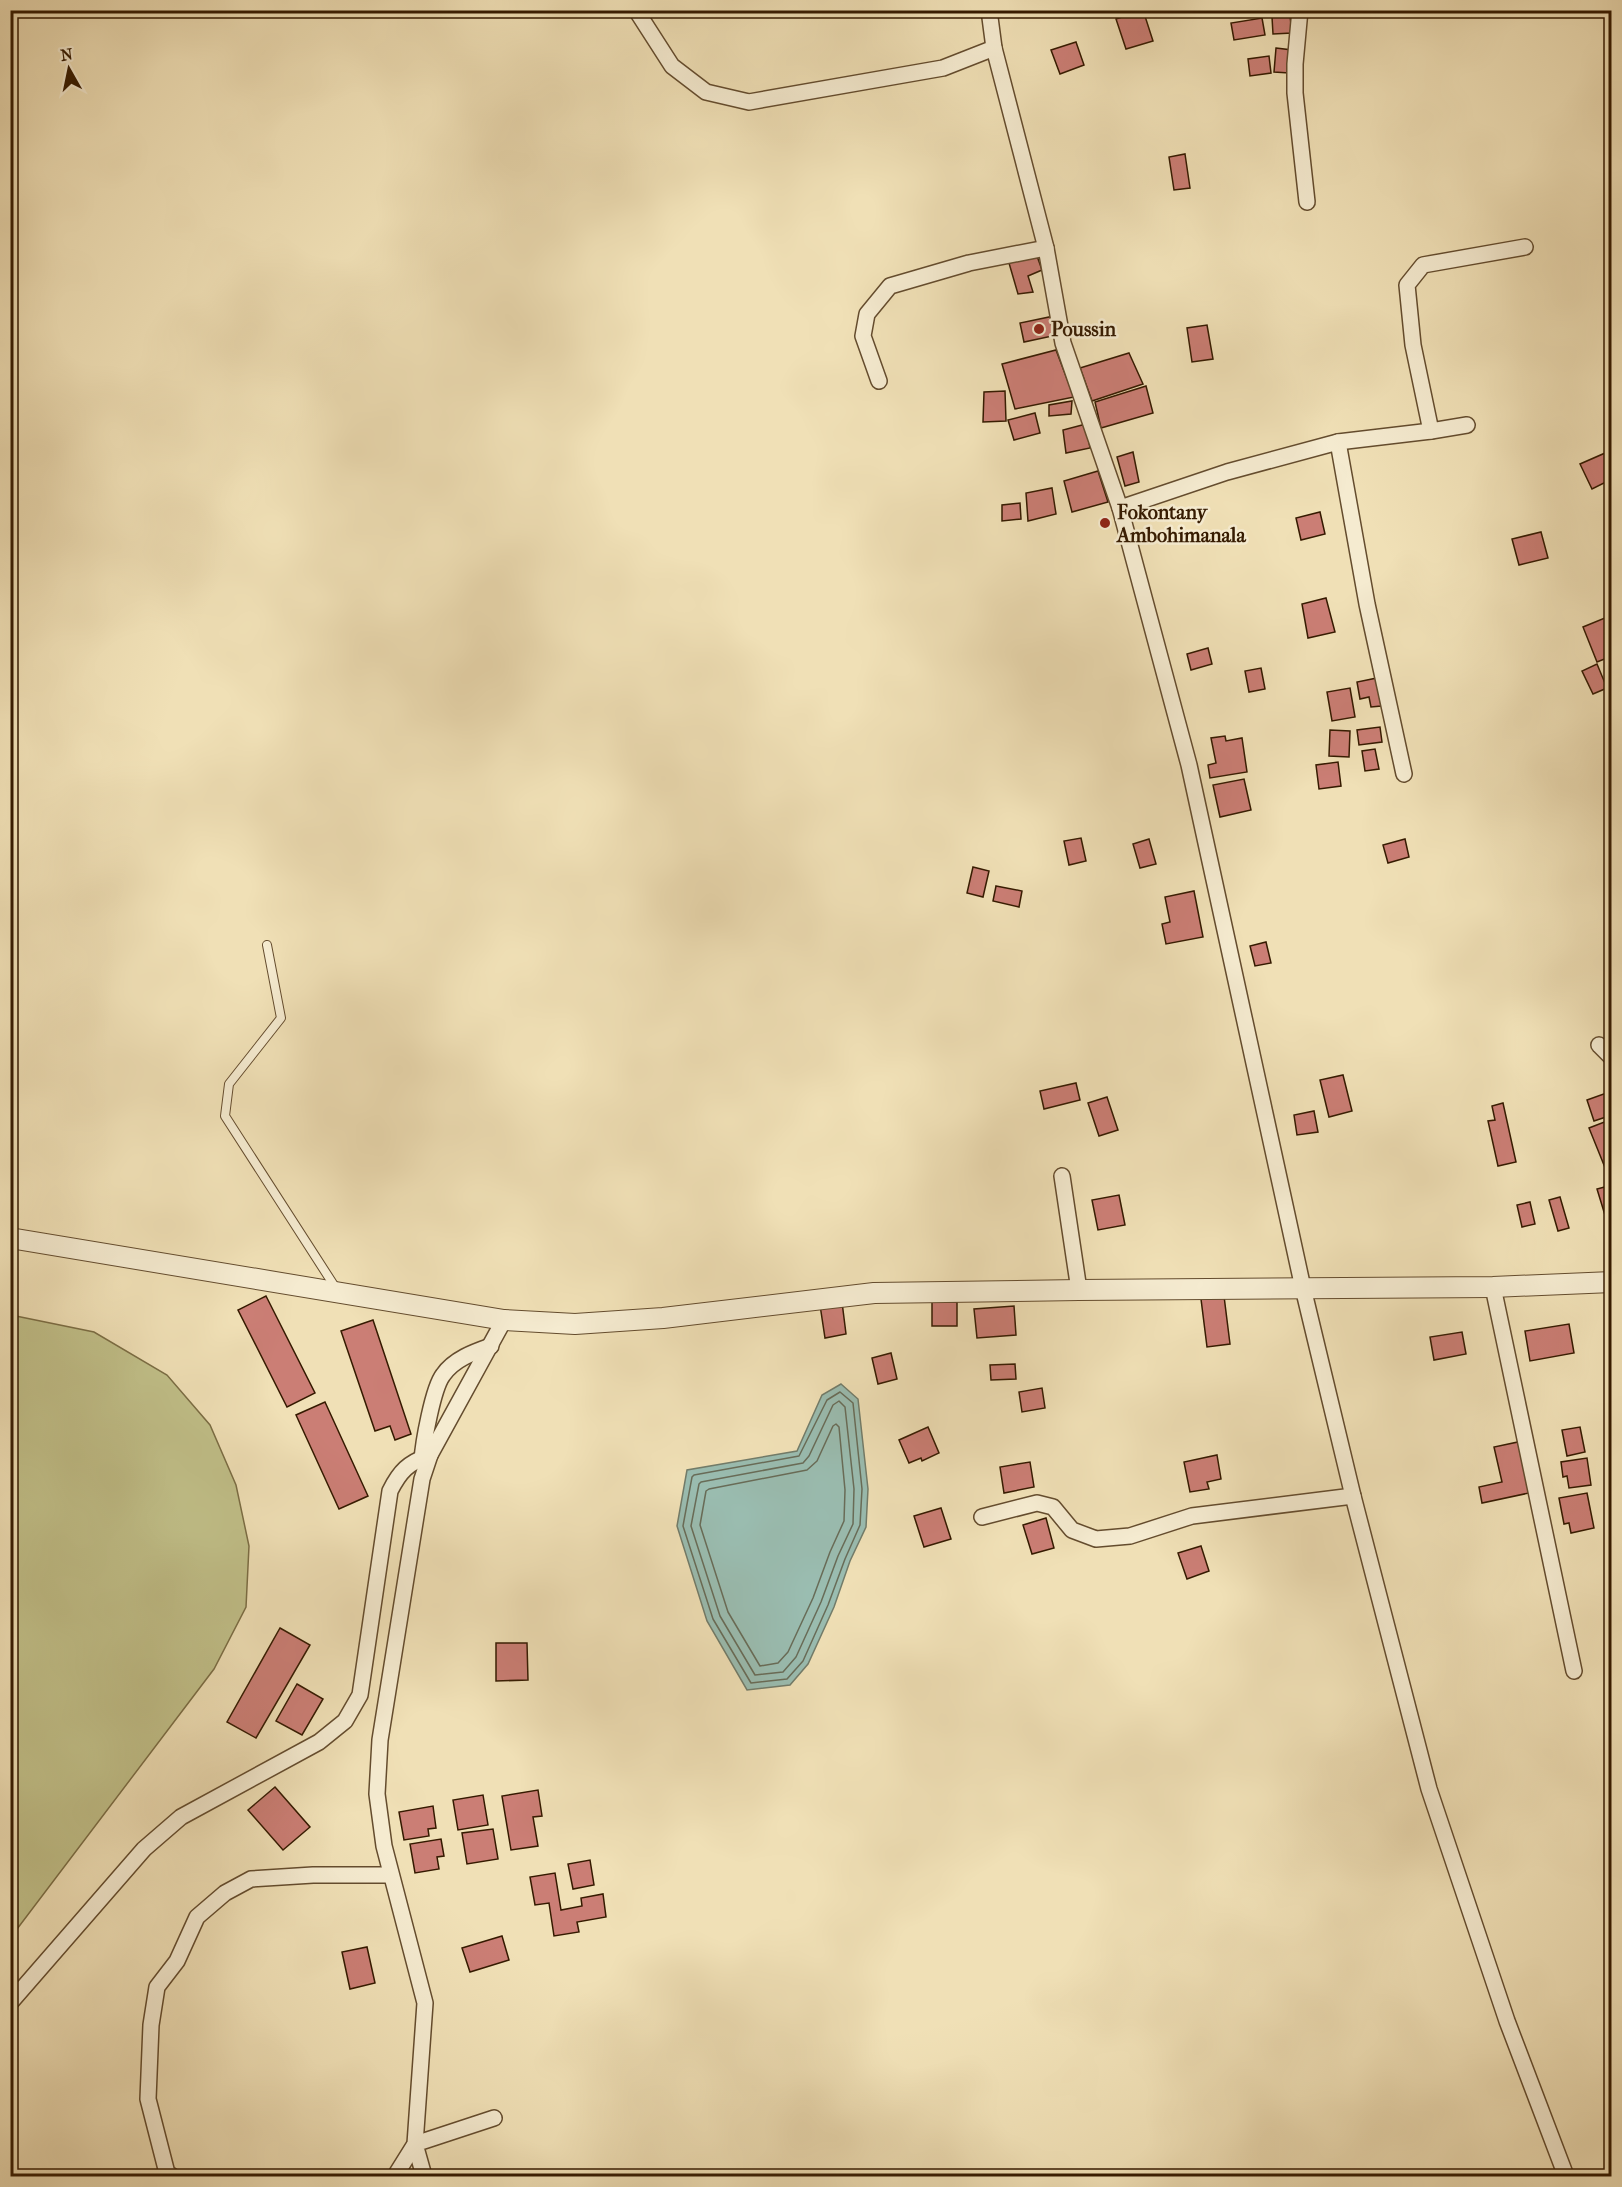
<svg xmlns="http://www.w3.org/2000/svg" width="1622" height="2187" font-family="'IM FELL French Canon',serif">
<style>
.green{fill:#c1c089;stroke:#7b6d44;stroke-width:1.5}
.water{fill:#9abdb1;stroke:#727c6a;stroke-width:1.5}
.lines{fill:none;stroke-linecap:round;stroke-linejoin:round}
.shore{stroke:#686c58;stroke-width:1.5}
.building{fill:#cb7e75;stroke:#351a00;stroke-width:1.5}
.service-casing{stroke:#644c2e;stroke-width:10}
.minor-casing{stroke:#644c2e;stroke-width:18}
.tertiary-casing{stroke:#644c2e;stroke-width:22}
.service{stroke:#f5ebd0;stroke-width:8}
.minor{stroke:#f5ebd0;stroke-width:15}
.tertiary{stroke:#f5ebd0;stroke-width:20}
.poi-dot{fill:#8f2418;stroke:#f5ebd0;stroke-width:2}
.labels{text-anchor:middle;stroke-width:5;stroke-linejoin:round;paint-order:stroke}
.poi-label{font-size:20px;font-weight:bold;fill:#351a00;stroke:#f5ebd0;text-anchor:start}
</style>
<rect width="100%" height="100%" fill="#f0e0b6"/>
<filter id="stains"><feTurbulence type="fractalNoise" baseFrequency=".00333" numOctaves="4"/><feColorMatrix values="0 0 0 0 .2 0 0 0 0 .09 0 0 0 0 .02 0 0 0 .5 -.17"/></filter>
<radialGradient id="worn" r=".72"><stop offset=".6" stop-color="#630" stop-opacity="0"/><stop offset="1" stop-color="#630" stop-opacity=".3"/></radialGradient>
<!-- green -->
<polygon class="green" points="11,1315 94,1332 167,1375 210,1425 236,1485 249,1546 246,1607 214,1669 11,1937"/>
<!-- water -->
<polygon class="water" points="841,1384 858,1399 868,1489 866,1527 850,1561 834,1607 808,1664 790,1685 747,1690 707,1621 677,1526 687,1470 797,1451 822,1395"/>
<g class="lines">
<!-- shore -->
<g class="shore">
<polygon points="840,1392 853,1403 862,1489 860,1525 845,1559 828,1605 803,1661 787,1679 751,1683 713,1619 683,1526 692,1477 694,1475 799,1456 827,1400"/>
<polygon points="839,1401 845,1407 854,1489 853,1524 838,1556 821,1602 796,1657 783,1672 755,1675 720,1616 691,1526 699,1484 701,1482 803,1463 809,1456 833,1405"/>
<polygon points="836,1424 839,1427 845,1490 844,1521 830,1552 813,1598 788,1652 778,1663 760,1666 728,1612 700,1525 706,1491 709,1489 807,1470 817,1461 833,1426"/>
</g>
</g>
<!-- building -->
<g class="building">
<polygon points="1143,10 1153,41 1126,49 1116,19"/>
<polygon points="1290,16 1292,33 1273,34 1272,17"/>
<polygon points="1262,18 1265,35 1234,40 1231,23"/>
<polygon points="1076,42 1084,65 1060,74 1051,50"/>
<polygon points="1276,48 1292,50 1289,73 1274,72"/>
<polygon points="1269,56 1271,73 1250,76 1248,59"/>
<polygon points="1185,154 1190,188 1174,190 1169,157"/>
<polygon points="1037,256 1042,270 1028,276 1033,292 1018,294 1009,263"/>
<polygon points="1054,316 1057,335 1024,342 1020,323"/>
<polygon points="1207,325 1213,359 1192,362 1187,328"/>
<polygon points="1056,350 1074,397 1015,409 1002,364"/>
<polygon points="1129,353 1143,384 1092,401 1080,368"/>
<polygon points="1146,386 1153,413 1101,428 1095,402"/>
<polygon points="1005,391 1006,421 983,422 984,392"/>
<polygon points="1072,401 1071,414 1049,416 1049,405"/>
<polygon points="1035,413 1040,433 1014,440 1008,420"/>
<polygon points="1086,424 1090,448 1066,453 1063,430"/>
<polygon points="1612,450 1612,479 1592,489 1580,464"/>
<polygon points="1133,452 1139,482 1125,486 1117,457"/>
<polygon points="1098,471 1108,502 1072,512 1064,481"/>
<polygon points="1052,488 1056,514 1028,521 1026,493"/>
<polygon points="1020,503 1021,519 1002,521 1002,505"/>
<polygon points="1320,512 1325,534 1301,540 1296,518"/>
<polygon points="1541,532 1548,558 1519,565 1512,539"/>
<polygon points="1326,598 1335,632 1308,638 1302,604"/>
<polygon points="1612,615 1612,656 1597,662 1583,627"/>
<polygon points="1208,648 1212,664 1191,670 1187,654"/>
<polygon points="1597,664 1607,688 1593,694 1582,671"/>
<polygon points="1261,668 1265,689 1249,692 1245,671"/>
<polygon points="1377,678 1381,706 1371,707 1369,697 1360,699 1357,682"/>
<polygon points="1350,688 1355,717 1332,721 1327,692"/>
<polygon points="1380,727 1382,742 1359,745 1357,730"/>
<polygon points="1330,730 1350,731 1349,757 1329,756"/>
<polygon points="1225,736 1226,741 1242,738 1247,772 1210,778 1208,765 1216,763 1211,738"/>
<polygon points="1375,749 1379,769 1365,771 1362,751"/>
<polygon points="1338,762 1341,786 1319,789 1316,765"/>
<polygon points="1244,779 1251,810 1220,817 1213,785"/>
<polygon points="1081,838 1086,861 1069,865 1064,841"/>
<polygon points="1149,839 1156,864 1140,868 1133,844"/>
<polygon points="1405,839 1409,857 1388,863 1383,845"/>
<polygon points="973,867 989,871 983,897 967,893"/>
<polygon points="996,886 1022,891 1019,907 993,901"/>
<polygon points="1194,891 1203,937 1166,944 1162,924 1170,922 1165,897"/>
<polygon points="1266,942 1271,963 1255,966 1250,946"/>
<polygon points="1343,1075 1352,1111 1329,1117 1320,1080"/>
<polygon points="1076,1083 1080,1100 1044,1109 1040,1091"/>
<polygon points="1612,1091 1612,1115 1594,1121 1587,1100"/>
<polygon points="1107,1097 1118,1130 1099,1136 1088,1103"/>
<polygon points="1503,1103 1516,1162 1498,1166 1488,1121 1495,1120 1492,1106"/>
<polygon points="1314,1111 1318,1132 1297,1135 1294,1115"/>
<polygon points="1612,1119 1612,1173 1608,1175 1589,1128"/>
<polygon points="1612,1185 1612,1238 1597,1189"/>
<polygon points="1119,1195 1125,1225 1098,1230 1092,1200"/>
<polygon points="1560,1197 1569,1228 1558,1231 1549,1200"/>
<polygon points="1530,1202 1535,1224 1522,1227 1517,1205"/>
<polygon points="266,1296 315,1393 287,1407 238,1310"/>
<polygon points="1224,1296 1230,1344 1207,1347 1201,1299"/>
<polygon points="842,1302 846,1334 825,1338 820,1305"/>
<rect x="932" y="1302" width="25" height="24"/>
<polygon points="1014,1306 1016,1335 977,1338 974,1309"/>
<polygon points="373,1320 411,1434 395,1440 390,1426 375,1431 341,1331"/>
<polygon points="1569,1324 1574,1353 1530,1361 1525,1331"/>
<polygon points="1462,1332 1466,1354 1434,1360 1430,1337"/>
<polygon points="891,1353 897,1379 878,1384 872,1358"/>
<polygon points="1015,1364 1016,1379 991,1380 990,1365"/>
<polygon points="1042,1388 1045,1408 1022,1412 1019,1392"/>
<polygon points="325,1402 368,1496 339,1509 296,1415"/>
<polygon points="928,1427 939,1453 922,1461 921,1458 909,1463 899,1440"/>
<polygon points="1580,1427 1585,1452 1567,1456 1562,1430"/>
<polygon points="1518,1442 1529,1493 1482,1503 1479,1487 1502,1482 1494,1447"/>
<polygon points="1217,1455 1221,1479 1207,1482 1209,1489 1190,1492 1184,1462"/>
<polygon points="1587,1458 1591,1485 1569,1488 1567,1476 1563,1477 1561,1462"/>
<polygon points="1030,1462 1034,1487 1004,1493 1000,1467"/>
<polygon points="1587,1493 1594,1528 1571,1533 1569,1523 1564,1524 1559,1498"/>
<polygon points="941,1508 951,1539 924,1547 914,1516"/>
<polygon points="1046,1518 1054,1548 1032,1554 1023,1525"/>
<polygon points="1201,1546 1209,1571 1187,1579 1178,1553"/>
<polygon points="280,1628 310,1645 256,1738 227,1722"/>
<polygon points="496,1643 527,1643 528,1680 496,1681"/>
<polygon points="297,1684 323,1699 302,1735 276,1721"/>
<polygon points="275,1787 310,1827 283,1850 248,1810"/>
<polygon points="538,1790 542,1816 533,1817 538,1846 511,1850 502,1796"/>
<polygon points="483,1795 488,1825 458,1830 453,1800"/>
<polygon points="433,1806 436,1828 428,1829 429,1836 404,1840 399,1812"/>
<polygon points="493,1829 498,1859 467,1864 462,1833"/>
<polygon points="441,1839 444,1856 437,1857 439,1869 415,1873 410,1844"/>
<polygon points="590,1860 594,1885 573,1889 568,1864"/>
<polygon points="555,1873 561,1910 582,1906 581,1898 603,1894 606,1917 577,1922 579,1932 554,1936 549,1903 535,1905 530,1877"/>
<polygon points="502,1936 509,1960 470,1972 462,1948"/>
<polygon points="367,1947 375,1983 350,1989 342,1952"/>
</g>
<g class="lines">
<!-- service casing -->
<g class="service-casing">
<polyline id="service" points="267,945 281,1018 229,1084 225,1116 337,1290"/>
</g>
<!-- minor casing -->
<g class="minor-casing">
<g id="minor">
<polyline points="636,10 672,66 706,92 749,102 943,68 994,48 989,10"/>
<polyline points="1300,10 1295,64 1295,93 1307,202"/>
<polyline points="994,48 1046,248 1063,343 1120,508 1189,765 1303,1288 1353,1496 1429,1789 1507,2021 1566,2176"/>
<polyline points="879,381 863,336 867,314 890,286 969,263 1046,248"/>
<polyline points="1431,431 1413,345 1407,285 1423,265 1525,247"/>
<polyline points="1338,442 1367,604 1404,774"/>
<polyline points="1120,508 1227,472 1338,442 1431,431 1467,425"/>
<polyline points="1599,1045 1612,1058"/>
<polyline points="1062,1176 1079,1290"/>
<polyline points="1493,1287 1574,1671"/>
<path d="M422 1461C423 1443 433 1388 443 1375 454 1359 474 1352 491 1346"/>
<polyline points="982,1517 1037,1503 1053,1507 1072,1530 1096,1539 1130,1536 1192,1516 1353,1496"/>
<path d="M10 2003 144 1849 181 1817 319 1742 345 1721 360 1695 390 1491C400 1471 408 1463 430 1455"/>
<polyline points="172,2176 167,2173 148,2099 151,2025 157,1987 177,1961 197,1917 225,1893 251,1879 313,1875 391,1875"/>
<polyline points="395,2176 415,2144 425,2003 384,1846 377,1794 380,1740 422,1479 430,1455 504,1320"/>
<polyline points="424,2176 415,2144 494,2118"/>
</g>
</g>
<!-- tertiary casing -->
<g class="tertiary-casing">
<polyline id="tertiary" points="10,1238 504,1320 575,1324 663,1318 874,1293 1079,1290 1493,1287 1612,1282"/>
</g>
<!-- service -->
<use href="#service" class="service"/>
<!-- minor -->
<use href="#minor" class="minor"/>
<!-- tertiary -->
<use href="#tertiary" class="tertiary"/>
</g>
<!-- markers -->
<g class="poi-dot">
<circle cx="1039" cy="329" r="6"/>
<circle cx="1105" cy="523" r="6"/>
</g>
<g class="labels">
<!-- poi labels -->
<g class="poi-label">
<text x="1051" y="336">Poussin</text>
<text x="1117" y="519">Fokontany<tspan x="1117" dy="23">Ambohimanala</tspan></text>
</g>
</g>
<!-- margin -->
<rect width="1622" height="2187" fill="none" stroke="#f0e0b6" stroke-width="36"/>
<rect x="12" y="12" width="1598" height="2163" fill="none" stroke="#351a00" stroke-width="3"/>
<rect x="18" y="18" width="1586" height="2151" fill="none" stroke="#351a00" stroke-width="1.5"/>
<!-- north arrow -->
<g transform="translate(69 69) rotate(351)" stroke="#f5ebd0" stroke-width="4.5" paint-order="stroke">
<path d="M0-4.5L10 22L0 15L-10 22Z" fill="#351a00"/>
<text y="-9" font-size="16" font-weight="bold" text-anchor="middle" fill="#351a00">N</text>
</g>
<rect width="100%" height="100%" filter="url(#stains)"/>
<rect width="100%" height="100%" fill="url(#worn)"/>
</svg>
